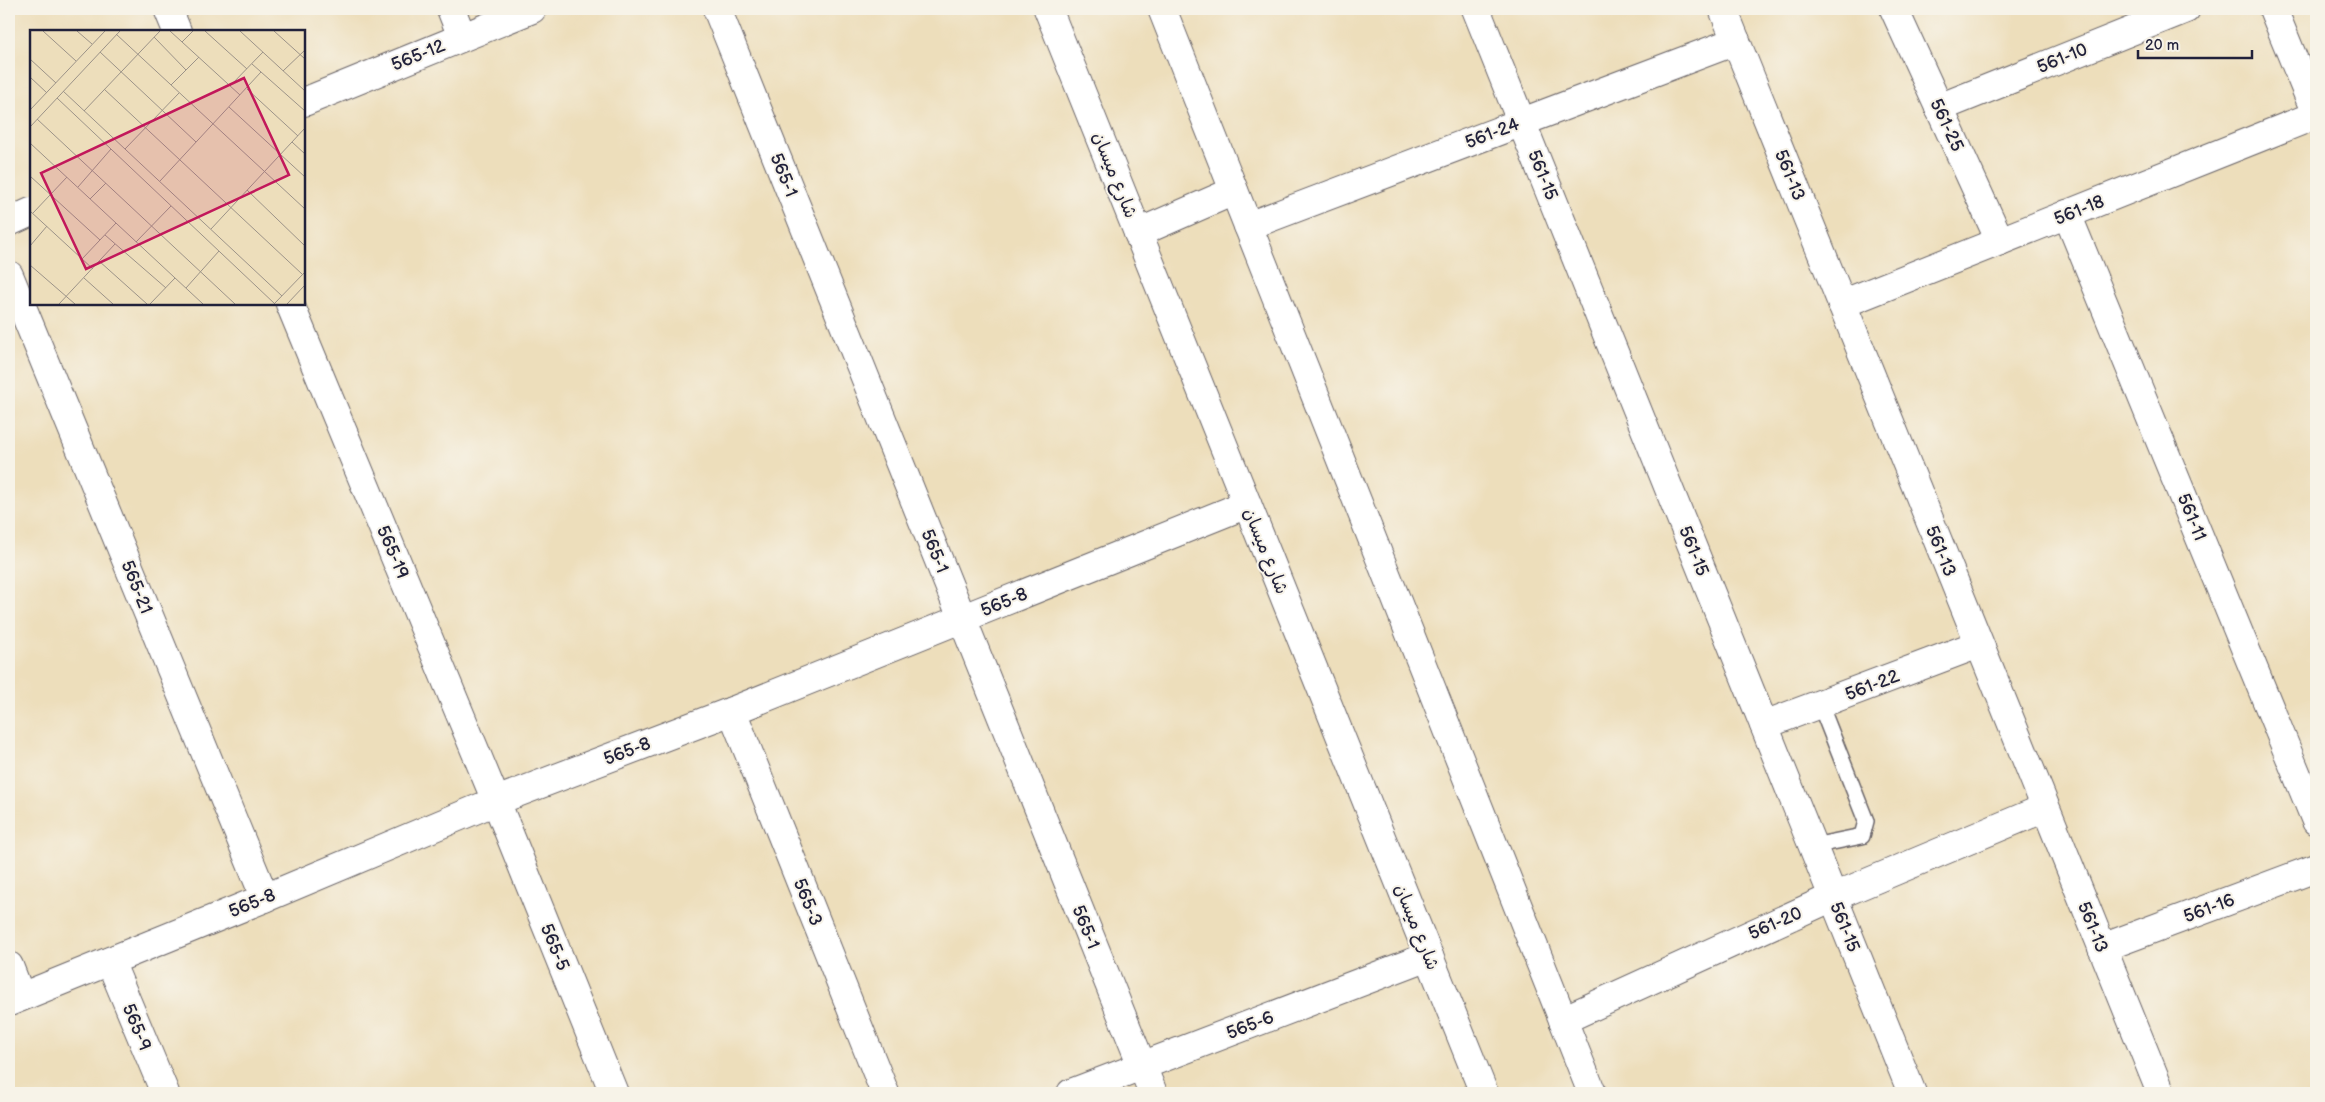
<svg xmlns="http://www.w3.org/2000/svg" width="2325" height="1102" font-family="'Balsamiq Sans','Playpen Sans Arabic',sans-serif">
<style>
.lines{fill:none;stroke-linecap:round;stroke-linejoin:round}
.service-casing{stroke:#696468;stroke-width:18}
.minor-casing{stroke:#696468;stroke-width:30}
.tertiary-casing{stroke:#696468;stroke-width:30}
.service{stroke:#fff;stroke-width:15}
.minor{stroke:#fff;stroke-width:28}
.tertiary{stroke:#fff;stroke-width:28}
.labels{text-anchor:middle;stroke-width:4;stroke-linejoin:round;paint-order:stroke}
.street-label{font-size:18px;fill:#22223b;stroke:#f7f3e8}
.inset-road{fill:none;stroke:#9c9388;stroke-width:1}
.view{fill:#c2185b;fill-opacity:0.15;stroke:#c2185b;stroke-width:2.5}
.inset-edge{fill:none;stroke:#22223b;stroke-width:2.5}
</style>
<rect width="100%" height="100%" fill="#f7f3e8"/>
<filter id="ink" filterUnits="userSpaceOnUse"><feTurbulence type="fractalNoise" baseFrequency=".02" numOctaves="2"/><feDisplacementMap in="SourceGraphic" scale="10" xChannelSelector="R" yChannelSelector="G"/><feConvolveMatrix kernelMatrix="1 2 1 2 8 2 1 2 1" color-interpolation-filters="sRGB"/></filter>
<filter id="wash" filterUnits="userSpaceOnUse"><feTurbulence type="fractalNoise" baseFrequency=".0096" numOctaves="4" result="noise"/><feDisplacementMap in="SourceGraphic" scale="20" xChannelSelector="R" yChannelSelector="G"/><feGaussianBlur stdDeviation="1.12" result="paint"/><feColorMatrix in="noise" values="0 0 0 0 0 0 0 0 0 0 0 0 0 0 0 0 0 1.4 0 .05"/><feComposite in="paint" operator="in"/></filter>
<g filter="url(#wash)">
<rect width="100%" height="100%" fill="#eddebb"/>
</g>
<g filter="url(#ink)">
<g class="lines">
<!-- service casing -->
<g class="service-casing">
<polyline id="service" points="1813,846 1862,836 1866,821 1820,704"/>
</g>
<!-- minor casing -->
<g class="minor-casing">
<g id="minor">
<polyline points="168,9 177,31"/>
<polyline points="451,9 462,37"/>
<polyline points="717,9 1153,1093"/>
<polyline points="1476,9 1912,1093"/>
<polyline points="1723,9 2161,1093"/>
<polyline points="1894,9 2000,241"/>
<polyline points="2273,9 2316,114"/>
<polyline points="304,102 532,9"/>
<polyline points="1939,108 2186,9"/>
<polyline points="2067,214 2316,821"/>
<polyline points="9,222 31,212"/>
<polyline points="1248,226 1736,41"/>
<polyline points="9,275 265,898"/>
<polyline points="290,304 496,801 614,1093"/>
<polyline points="1842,304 2316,115"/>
<polyline points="732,711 885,1093"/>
<polyline points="1764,725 1979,644"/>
<polyline points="2102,948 2316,868"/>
<polyline points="110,961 165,1093"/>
<polyline points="9,966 21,997"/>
<polyline points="9,1002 265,898 496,801 732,711 1247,504"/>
<polyline points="1563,1020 1833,897 2045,808"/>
<polyline points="1071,1093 1429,956"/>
</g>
</g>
<!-- tertiary casing -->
<g class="tertiary-casing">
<g id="tertiary">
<polyline points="1048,9 1484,1093"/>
<polyline points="1162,9 1592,1093"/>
<polyline points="1138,233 1234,191"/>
</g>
</g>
<!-- service -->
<use href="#service" class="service"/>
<!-- minor -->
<use href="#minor" class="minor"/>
<!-- tertiary -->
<use href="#tertiary" class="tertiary"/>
</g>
</g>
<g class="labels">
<!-- street labels -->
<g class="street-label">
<text transform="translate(418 55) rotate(-22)" y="6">565-12</text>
<text transform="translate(2062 58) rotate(-22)" y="6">561-10</text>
<text transform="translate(1947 125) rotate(65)" y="6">561-25</text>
<text transform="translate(1492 133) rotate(-21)" y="6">561-24</text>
<text transform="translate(784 175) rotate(68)" y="6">565-1</text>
<text transform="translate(1115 175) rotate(68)" y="6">شارع ميسان</text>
<text transform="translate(1543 175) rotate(68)" y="6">561-15</text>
<text transform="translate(1790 175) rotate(68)" y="6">561-13</text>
<text transform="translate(2079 210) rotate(-22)" y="6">561-18</text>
<text transform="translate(2192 517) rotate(68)" y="6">561-11</text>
<text transform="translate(935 551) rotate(68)" y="6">565-1</text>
<text transform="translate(1266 551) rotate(68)" y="6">شارع ميسان</text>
<text transform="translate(1694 551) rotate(68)" y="6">561-15</text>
<text transform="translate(1941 551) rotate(68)" y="6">561-13</text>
<text transform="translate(393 552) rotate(67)" y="6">565-19</text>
<text transform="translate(137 587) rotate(68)" y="6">565-21</text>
<text transform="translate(1004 602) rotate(-22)" y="6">565-8</text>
<text transform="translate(1872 685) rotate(-21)" y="6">561-22</text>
<text transform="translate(627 751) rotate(-21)" y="6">565-8</text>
<text transform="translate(808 902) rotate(68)" y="6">565-3</text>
<text transform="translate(252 903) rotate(-22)" y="6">565-8</text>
<text transform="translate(2209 908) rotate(-20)" y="6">561-16</text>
<text transform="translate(1775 923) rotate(-24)" y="6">561-20</text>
<text transform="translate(1086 927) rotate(68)" y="6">565-1</text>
<text transform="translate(1417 927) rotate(68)" y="6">شارع ميسان</text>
<text transform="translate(1845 927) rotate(68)" y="6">561-15</text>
<text transform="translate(2093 927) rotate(68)" y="6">561-13</text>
<text transform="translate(555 947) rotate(68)" y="6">565-5</text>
<text transform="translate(1250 1025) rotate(-21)" y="6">565-6</text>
<text transform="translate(137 1027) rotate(68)" y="6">565-9</text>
</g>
</g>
<!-- overview -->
<g transform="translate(30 30)">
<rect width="275" height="275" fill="#eddebb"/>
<path class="inset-road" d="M13 1 46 31M47 1 62 14M140 1 210 65M175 1 217 39M210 1 275 61M244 1 275 29M86 4 275 179M124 7 156 40M152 12 163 1M70 22 166 112M0 29 26 53M222 34 275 81M253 41 275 20M0 47 17 63M141 55 169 27M200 56 233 22M74 59 272 244M217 59 268 106M33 61 252 266M27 68 245 274M199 77 275 147M0 80 75 1M54 81 130 1M7 89 205 274M0 97 90 1M262 112 275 124M0 113 173 274M95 119 149 63M0 146 70 210M130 151 231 42M48 157 81 119M217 160 275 216M60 169 76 153M0 181 63 239M3 183 37 147M181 199 275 98M75 205 136 258M106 212 141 176M0 216 17 196M52 229 86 193M69 231 117 274M0 235 45 274M54 248 83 274M156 258 189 221M29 274 85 214M120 274 145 248M244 274 275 242M257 274 275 255"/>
<path class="view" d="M214 48 259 145 56 239 11 143Z"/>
<rect width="275" height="275" class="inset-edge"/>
</g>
<!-- margin -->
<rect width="2325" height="1102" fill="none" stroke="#f7f3e8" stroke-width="30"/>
<!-- scale -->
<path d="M2138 50v8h114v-8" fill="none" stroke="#22223b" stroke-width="2.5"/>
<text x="2145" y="50" font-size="15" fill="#22223b" stroke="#f7f3e8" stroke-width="4" paint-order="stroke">20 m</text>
</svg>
